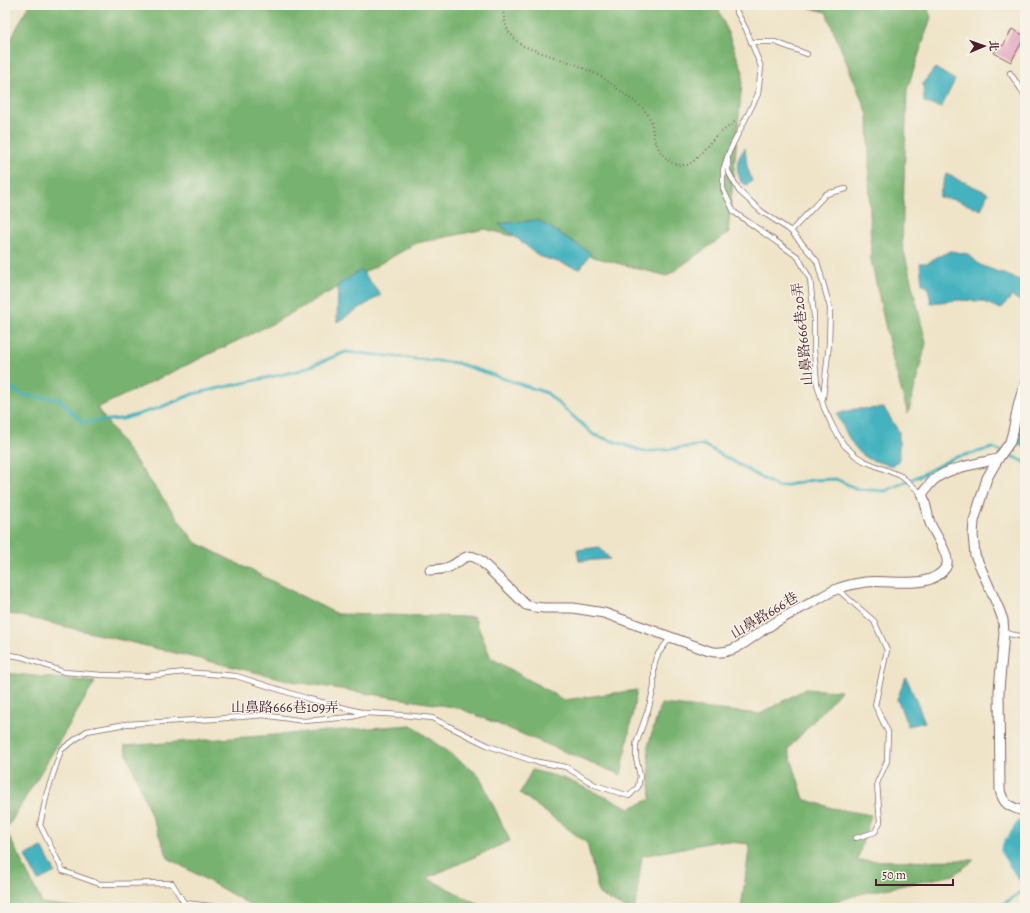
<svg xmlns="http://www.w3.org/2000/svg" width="1030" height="913" font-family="Alegreya,'Noto Serif TC',serif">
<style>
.forest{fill:#78b270;stroke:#61684e}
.water{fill:#45b3bf;stroke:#486975}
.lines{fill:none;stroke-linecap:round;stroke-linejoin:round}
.stream{stroke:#45b3bf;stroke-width:3}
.river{stroke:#45b3bf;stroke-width:19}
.building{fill:#df98b6}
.lane-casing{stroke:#846462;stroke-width:6}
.street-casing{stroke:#846462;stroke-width:11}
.path{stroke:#846462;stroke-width:2;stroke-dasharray:1 3;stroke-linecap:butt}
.lane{stroke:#fff;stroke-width:4.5}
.street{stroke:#fff;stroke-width:9}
.labels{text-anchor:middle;stroke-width:3;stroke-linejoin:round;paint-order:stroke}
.street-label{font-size:14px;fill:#4a1f2b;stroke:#f7f3e8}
</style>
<rect width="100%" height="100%" fill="#f7f3e8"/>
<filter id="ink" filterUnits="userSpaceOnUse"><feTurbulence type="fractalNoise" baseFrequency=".025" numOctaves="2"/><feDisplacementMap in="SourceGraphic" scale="8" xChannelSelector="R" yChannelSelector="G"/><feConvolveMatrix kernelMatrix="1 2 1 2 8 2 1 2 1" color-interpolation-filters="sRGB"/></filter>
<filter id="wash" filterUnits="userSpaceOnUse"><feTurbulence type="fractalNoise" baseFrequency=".012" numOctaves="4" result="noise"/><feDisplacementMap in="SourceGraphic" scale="16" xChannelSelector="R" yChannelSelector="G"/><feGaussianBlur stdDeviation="0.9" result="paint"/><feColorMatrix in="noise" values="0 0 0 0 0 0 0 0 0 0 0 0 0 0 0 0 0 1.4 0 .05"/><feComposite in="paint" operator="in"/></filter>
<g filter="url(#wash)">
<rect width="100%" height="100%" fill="#efe4c8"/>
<!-- forest -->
<g class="forest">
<polygon points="29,5 717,5 743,72 728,233 667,276 485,229 417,243 270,325 97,408 195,542 337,614 474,617 491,658 564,700 637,690 621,775 459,708 296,682 17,615 5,614 5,50"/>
<polygon points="799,5 926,5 931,17 907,90 902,243 926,343 908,414 893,361 871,260 868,115 826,12"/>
<polygon points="5,673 95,682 6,830 42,903 80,908 5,908"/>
<polygon points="805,689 841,691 788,749 804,799 832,808 871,815 857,861 974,860 954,875 860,894 831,903 809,908 741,908 750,844 718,841 642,856 635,908 625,908 599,894 587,843 520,793 532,770 563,778 630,808 651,799 648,746 661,704 760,714"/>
<polygon points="411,725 479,775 510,841 427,878 486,908 256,908 168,858 124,746"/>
</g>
<!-- water -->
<g class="water">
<polygon points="935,68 955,80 941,108 924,102 923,83"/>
<path d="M745 148 747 166 752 181 747 185 741 182C735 166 736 161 745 148Z"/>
<polygon points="946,174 988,193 981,210 956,200 939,197"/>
<polygon points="538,220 591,253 580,269 539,256 499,224"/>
<polygon points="951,251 968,254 980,265 1025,282 1025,304 1012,296 1001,309 981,301 958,300 931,303 928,287 922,284 920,263 928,263 937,257"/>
<polygon points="361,270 381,295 337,322 338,285"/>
<polygon points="1025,393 1025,448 1016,443 1022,397"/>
<path d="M884 408 899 432V459L894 466C886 464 877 462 869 459 852 450 845 430 837 414L855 409Z"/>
<polygon points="599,547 610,559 579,561 577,550"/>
<polygon points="906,677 925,722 908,726 897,699"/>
<polygon points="42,847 55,872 38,881 25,856"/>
</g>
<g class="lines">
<!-- stream -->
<g class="stream">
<polyline points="5,384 22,395 59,399 82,422 123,419 159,408 193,394 298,371 346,352 457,363 547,393 594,435 646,452 704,445 778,487 812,480 836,479 857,489 885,491 921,475 953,458 993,448 1025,462"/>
<polyline points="998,908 1025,889"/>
</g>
<!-- river -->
<polyline class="river" points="1025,827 1010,850 1025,873"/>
</g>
<g id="blocks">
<!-- building -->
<polygon class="building" points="1012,29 1025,36 1011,62 994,53 999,44 1003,46"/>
</g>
</g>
<g filter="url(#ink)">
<use href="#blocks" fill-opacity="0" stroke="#846462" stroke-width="1"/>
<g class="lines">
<!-- lane casing -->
<g class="lane-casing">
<g id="lane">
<polyline points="733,5 746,29 761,67 758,94 729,152 723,170 723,189 734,212 798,257 810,279 814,316 814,350 817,384 824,408 833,427 844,445 856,456 864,461 901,476 922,494"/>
<polyline points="751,42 775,42 807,54"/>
<polyline points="1010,73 1025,95"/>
<polyline points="728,160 728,171 739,191 761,211 791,231 817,261 830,308 829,344 823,398"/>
<polyline points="791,231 826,194 846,189"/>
<polyline points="837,589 874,621 887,650 875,705 888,732 887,761 877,783 880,822 875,832 856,838"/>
<polyline points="1004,633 1025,637"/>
<polyline points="5,654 22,657 64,672 102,675 148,676 185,672 236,676 309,699 365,713"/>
<polyline points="220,907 184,903 172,883 100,884 63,871 40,825 47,793 61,750 87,731 126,724 214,719 263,715 304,721 351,717 366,713 403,715 432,718 489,746 533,761 566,767 595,785 629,796 638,787 640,776 636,758 636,744 649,707 654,687 654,667 655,661 658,654 670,638"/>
</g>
</g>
<!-- street casing -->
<g class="street-casing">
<g id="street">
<path d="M1025 385 1023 389 1019 402 1013 431 1010 442 998 459 987 478 974 521 973 535 975 555 999 609 1003 620 1004 633 999 690 1000 790C1004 807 1011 806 1025 812"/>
<path d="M430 570C436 569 443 570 449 567 463 561 466 550 481 561L526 605 534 607 544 608H573L604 613 709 651C733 657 748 639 768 627 780 619 794 612 807 605 817 600 827 593 837 589 844 586 859 583 866 582 890 579 931 591 946 567 952 557 934 533 930 523 927 513 926 503 922 494 926 489 930 483 935 479 948 468 980 463 998 459"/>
</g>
</g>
<!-- path -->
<polyline class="path" points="502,5 505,22 508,31 514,38 521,45 542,53 575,64 602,77 618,89 644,109 651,120 654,139 661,153 670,162 678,165 688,165 695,160 715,137 736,121"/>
<!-- lane -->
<use href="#lane" class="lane"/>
<!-- street -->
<use href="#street" class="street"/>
</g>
</g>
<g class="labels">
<!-- street labels -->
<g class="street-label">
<text transform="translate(802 334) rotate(-96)" y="5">山鼻路666巷20弄</text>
<text transform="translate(764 615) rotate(-31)" y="5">山鼻路666巷</text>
<text x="285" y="712">山鼻路666巷109弄</text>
</g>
</g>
<!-- margin -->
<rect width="1030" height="913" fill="none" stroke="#f7f3e8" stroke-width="20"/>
<!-- north arrow -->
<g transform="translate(984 46) rotate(88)" stroke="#f7f3e8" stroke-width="3" paint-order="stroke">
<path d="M0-3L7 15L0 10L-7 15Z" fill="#4a1f2b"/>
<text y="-6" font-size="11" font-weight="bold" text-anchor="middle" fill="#4a1f2b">北</text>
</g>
<!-- scale -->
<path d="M876 879v6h77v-6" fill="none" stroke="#4a1f2b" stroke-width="2"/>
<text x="882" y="879" font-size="12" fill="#4a1f2b" stroke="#f7f3e8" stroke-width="3" paint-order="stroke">50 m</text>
</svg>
